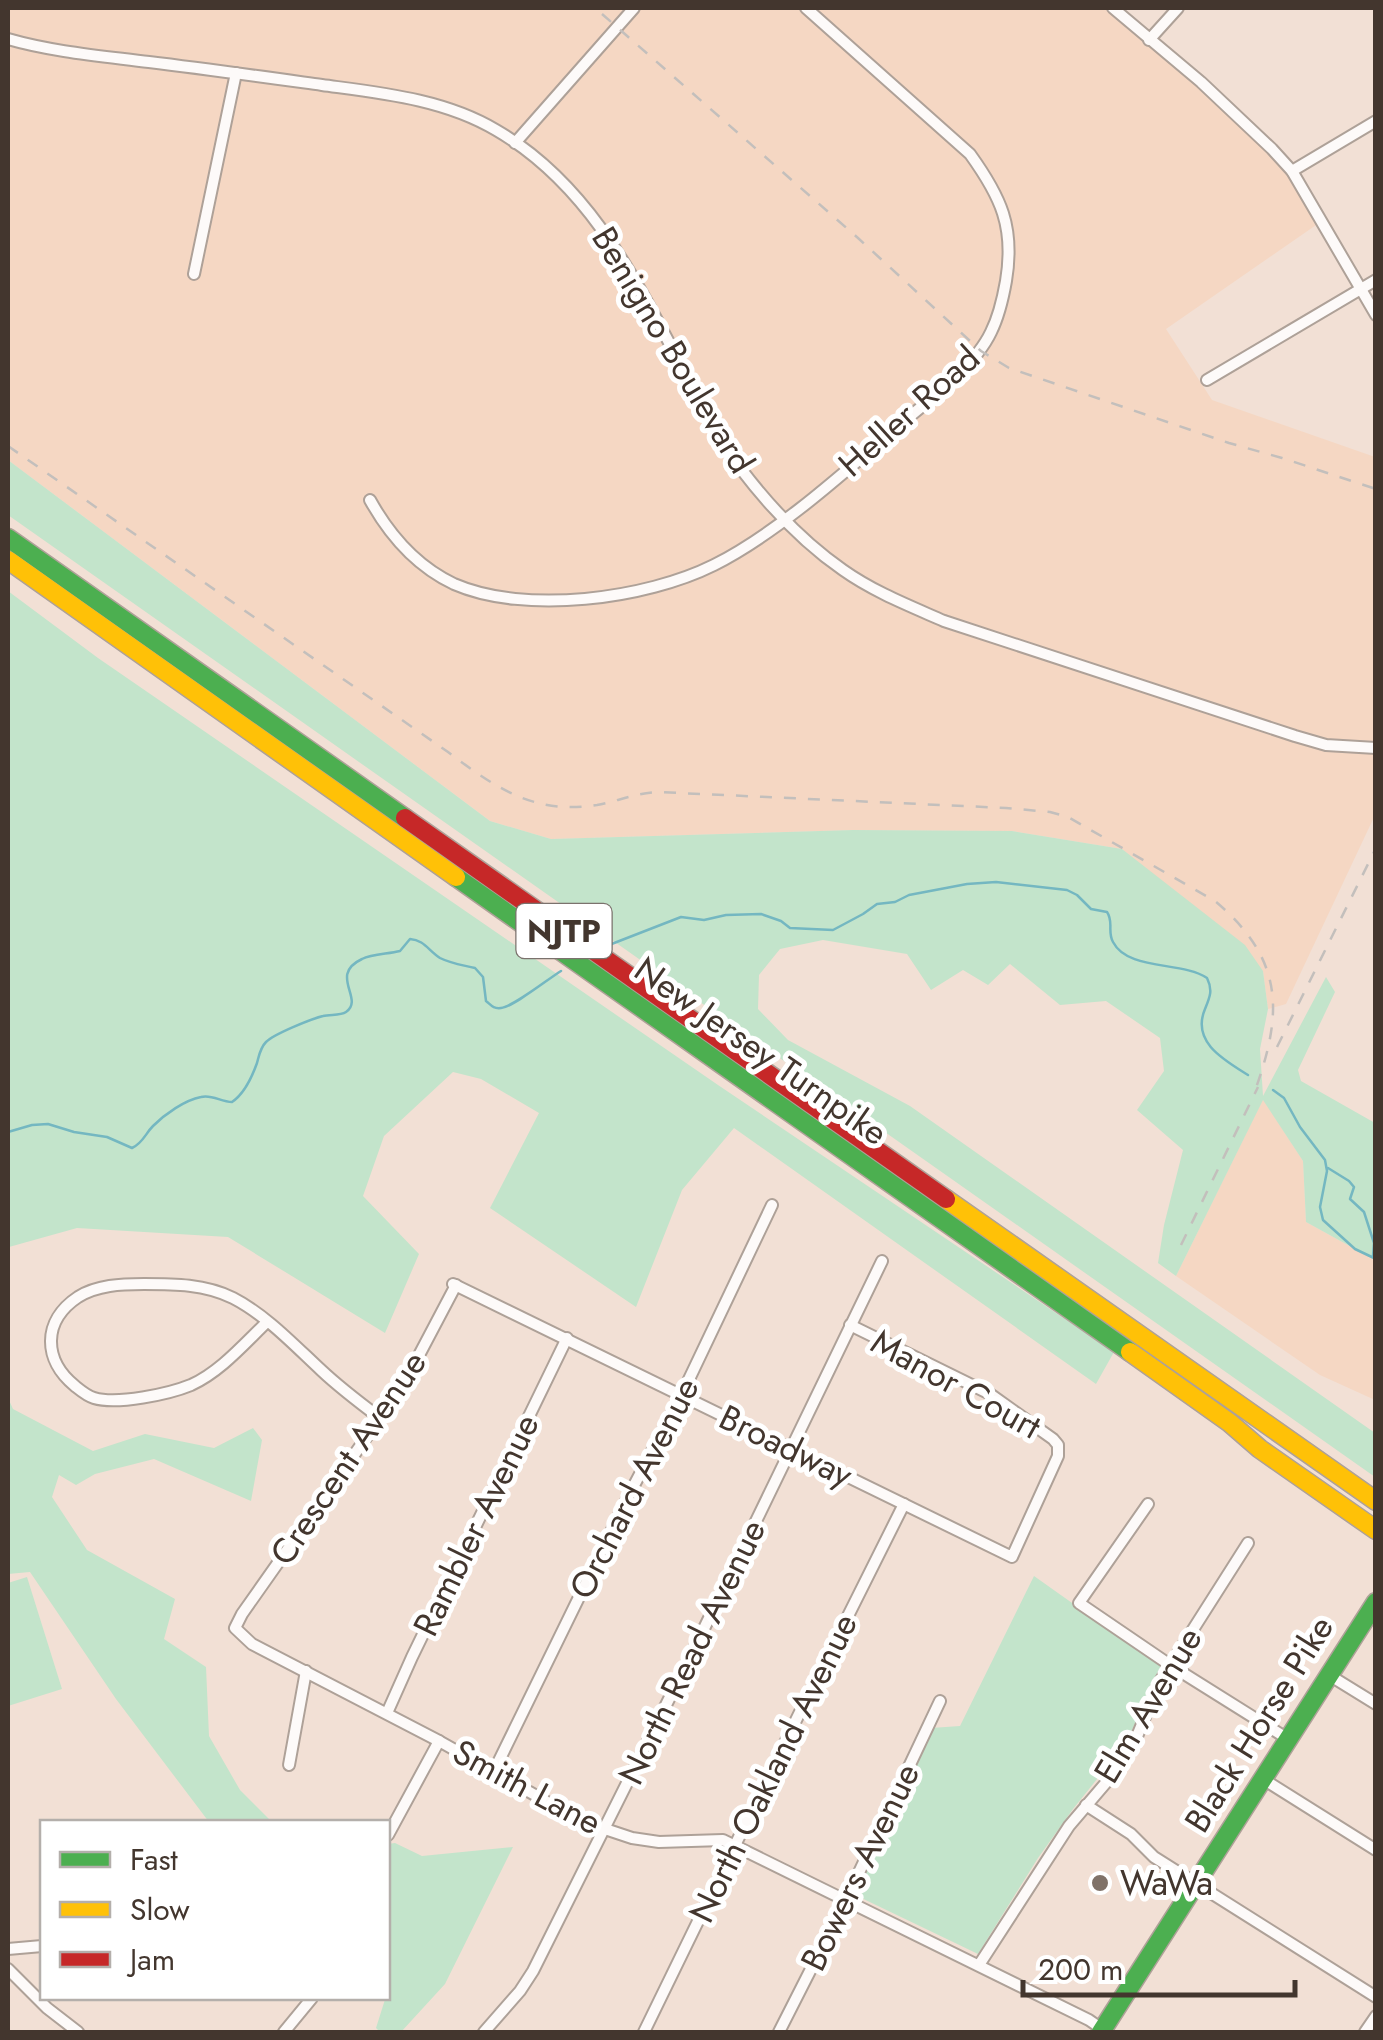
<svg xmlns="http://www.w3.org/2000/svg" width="1383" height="2040" font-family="Jost,sans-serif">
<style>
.built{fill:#f5d7c3}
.green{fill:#c3e4cb}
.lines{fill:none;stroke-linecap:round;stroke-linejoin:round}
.stream{stroke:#74b7c1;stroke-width:2.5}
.street-casing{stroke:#aea198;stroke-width:14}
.fast-casing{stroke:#aea198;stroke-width:21}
.slow-casing{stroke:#aea198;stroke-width:21}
.jam-casing{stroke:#aea198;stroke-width:21}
.street{stroke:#fdfaf9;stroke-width:10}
.fast{stroke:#4caf50;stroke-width:18}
.slow{stroke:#ffc107;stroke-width:18}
.jam{stroke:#c62828;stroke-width:18}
.rail{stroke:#c3bfbc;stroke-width:2.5;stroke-dasharray:12 12;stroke-linecap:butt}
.poi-dot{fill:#807268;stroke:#fff;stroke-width:4}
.labels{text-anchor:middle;stroke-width:10;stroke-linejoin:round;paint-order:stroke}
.shield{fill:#fff;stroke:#7b726d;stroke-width:2.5}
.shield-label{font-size:32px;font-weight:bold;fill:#43362e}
.street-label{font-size:35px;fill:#43362e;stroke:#fff}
.poi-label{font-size:35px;fill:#43362e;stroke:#fff;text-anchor:start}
</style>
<rect width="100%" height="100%" fill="#f2e0d5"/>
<!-- built -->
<g class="built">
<polygon points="8,8 1113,8 1286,161 1319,223 1166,329 1212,400 1375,457 1375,815 1286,1004 1268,1009 1263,971 1122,849 1012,831 853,830 551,839 490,821 8,460"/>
<polygon points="1263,1099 1303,1161 1306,1222 1375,1260 1375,1400 1320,1375 1176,1276"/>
</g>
<!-- green -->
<g class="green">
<polygon points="8,460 490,821 551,839 853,830 1012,831 1122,849 1245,945 1263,971 1268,1009 1260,1049 1263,1096 1326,977 1335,992 1298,1070 1301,1081 1375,1123 1375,1260 1306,1222 1303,1161 1263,1100 1176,1276 1158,1263 1164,1225 1183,1150 1137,1110 1164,1071 1160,1038 1106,1001 1060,1005 1010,964 988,985 963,970 931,990 907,954 823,940 780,949 759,975 758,1009 788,1040 910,1106 1375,1433 1375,1477 8,515"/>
<polygon points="8,591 98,658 718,1085 1114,1352 1096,1384 734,1128 682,1190 636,1307 490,1208 539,1113 481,1079 453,1072 384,1136 363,1196 419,1254 385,1333 228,1237 77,1228 9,1247 8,1249"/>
<polygon points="8,1398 13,1409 93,1451 145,1434 214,1448 253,1428 262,1440 251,1501 154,1459 95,1474 76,1485 59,1475 52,1497 87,1550 175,1599 164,1639 206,1667 209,1736 240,1790 272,1822 209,1822 116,1699 30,1572 8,1574"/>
<polygon points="1034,1576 1161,1666 1126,1743 1073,1809 1038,1858 978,1954 851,1893 931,1728 960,1726"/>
<polygon points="27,1577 62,1689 8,1706 8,1583"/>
<polygon points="395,1843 422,1856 513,1847 445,1984 401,2032 380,2032 376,2028 388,1990 388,1844"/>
</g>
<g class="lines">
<!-- stream -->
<g class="stream">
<path d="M609 945 681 917 704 920 726 915 761 914 781 921 790 928 833 930 863 914 877 904 895 902 909 895 967 884 996 882 1067 890 1077 895 1091 909 1107 912C1114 922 1107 931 1113 942 1128 971 1182 961 1207 978 1213 990 1210 997 1205 1009 1191 1042 1224 1060 1248 1075"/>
<polyline points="1273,1090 1284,1098 1300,1127 1325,1160 1327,1171 1320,1207 1323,1220 1355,1249 1376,1259"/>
<path d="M8 1132 32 1125 48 1124 74 1132 107 1137 132 1148C143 1143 145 1134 153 1126 165 1114 185 1100 201 1097 212 1094 221 1102 232 1102 244 1094 252 1077 257 1063 259 1056 260 1048 266 1042 274 1034 311 1019 323 1016 330 1014 340 1016 346 1012 365 999 328 975 362 959 372 954 388 954 400 951L410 939C424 940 428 950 440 958 452 964 463 965 475 968L483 977 486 1001C491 1005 493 1009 501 1008 513 1007 548 979 561 971"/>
<polyline points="1328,1168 1349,1181 1354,1187 1350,1199 1364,1212 1374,1243 1373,1256"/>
</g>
<!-- street casing -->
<g class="street-casing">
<g id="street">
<polyline points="1113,8 1201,82 1272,149 1292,171 1376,315"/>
<path d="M8 39C53 52 102 56 149 62 207 69 264 77 322 85 381 93 444 99 496 130 596 188 642 294 695 391 710 417 723 445 741 469 770 507 804 543 843 570 874 592 910 606 944 621L1295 736 1326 745 1376 748"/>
<polyline points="1149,40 1178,8"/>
<polyline points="515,143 634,8"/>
<polyline points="1292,171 1376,121"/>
<polyline points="194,274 236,73"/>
<polyline points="1207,380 1376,280"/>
<path d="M370 500C390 536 416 566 454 584 525 615 646 599 714 565 774 535 838 478 890 433 922 405 973 370 991 332 999 316 1003 298 1006 281 1015 227 1001 197 970 154L806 8"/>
<polyline points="453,1284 1012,1557 1058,1456 1058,1445 1053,1439 990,1394 850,1325"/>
<polyline points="456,1285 417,1359 380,1418 242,1614 235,1628 252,1644 439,1741 581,1821 632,1838 659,1842 723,1840 1089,2020 1105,2031"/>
<path d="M267 1322C244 1344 220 1372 191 1385 169 1394 117 1405 94 1398 87 1396 80 1390 75 1386 43 1360 42 1321 78 1297 97 1285 121 1284 144 1284 174 1284 205 1284 233 1298 266 1315 294 1345 321 1370 339 1387 360 1403 380 1418"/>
<polyline points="1148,1504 1079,1603 1170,1665 1288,1739"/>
<polyline points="1329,1675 1376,1704"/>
<polyline points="387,1713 412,1657 567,1338"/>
<polyline points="289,1765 306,1671"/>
<polyline points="494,1771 630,1493 682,1394 772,1205"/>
<polyline points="1263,1779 1376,1850"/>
<polyline points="1086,1805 1131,1834 1154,1857 1376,1997"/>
<polyline points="388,1835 439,1741"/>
<polyline points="8,1949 42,1946"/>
<polyline points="979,1965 1069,1826 1110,1778 1133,1746 1159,1683 1248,1543"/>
<polyline points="8,1969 47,2008 78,2032"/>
<polyline points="284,2032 312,1998"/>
<polyline points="484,2032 520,1991 533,1971 697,1643 882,1261"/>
<polyline points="644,2032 800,1712 904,1504"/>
<polyline points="779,2032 846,1900 940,1701"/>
<polyline points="1365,2032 1376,2016"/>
</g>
</g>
<!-- fast casing -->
<g class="fast-casing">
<g id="fast">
<polyline points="8,538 405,818"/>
<polyline points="456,877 1130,1352"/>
<polyline points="1101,2032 1376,1602"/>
</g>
</g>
<!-- slow casing -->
<g class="slow-casing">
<g id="slow">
<polyline points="8,560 456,877"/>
<polyline points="946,1199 1376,1501"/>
<polyline points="1130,1352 1230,1423 1260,1449 1376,1530"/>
</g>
</g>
<!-- jam casing -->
<g class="jam-casing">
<polyline id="jam" points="405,818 946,1199"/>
</g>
<!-- street -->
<use href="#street" class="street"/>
<!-- fast -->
<use href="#fast" class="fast"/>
<!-- slow -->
<use href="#slow" class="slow"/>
<!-- jam -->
<use href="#jam" class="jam"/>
<!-- rail -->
<g class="rail">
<polyline points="602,14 858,238 981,351 1009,368 1229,443 1282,458 1376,489"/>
<path d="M8 446 448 752C496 788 534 815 597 805 618 801 636 793 658 792L1006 808 1050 812 1068 817 1215 901C1286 961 1283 1015 1253 1096"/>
<polyline points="1277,1047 1376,848"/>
<polyline points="1181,1245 1258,1087"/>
</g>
</g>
<!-- markers -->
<circle class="poi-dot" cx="1100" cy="1883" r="10"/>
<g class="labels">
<!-- shield labels -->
<rect class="shield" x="516.5" y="904" width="95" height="54" rx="8"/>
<g class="shield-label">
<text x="564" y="942">NJTP</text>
</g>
<!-- street labels -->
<g class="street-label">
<text transform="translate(673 350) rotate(59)" y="12">Benigno Boulevard</text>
<text transform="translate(909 411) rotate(-42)" y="12">Heller Road</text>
<text transform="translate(761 1051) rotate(35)" y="12">New Jersey Turnpike</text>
<text transform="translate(956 1384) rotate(29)" y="12">Manor Court</text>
<text transform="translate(786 1446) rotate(26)" y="12">Broadway</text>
<text transform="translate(348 1458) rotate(-56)" y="12">Crescent Avenue</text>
<text transform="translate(634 1488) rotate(-63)" y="12">Orchard Avenue</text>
<text transform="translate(476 1525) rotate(-64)" y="12">Rambler Avenue</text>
<text transform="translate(692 1652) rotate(-64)" y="12">North Read Avenue</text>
<text transform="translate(1148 1705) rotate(-59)" y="12">Elm Avenue</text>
<text transform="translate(1259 1724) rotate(-58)" y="12">Black Horse Pike</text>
<text transform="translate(773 1768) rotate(-64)" y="12">North Oakland Avenue</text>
<text transform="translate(527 1787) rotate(28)" y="12">Smith Lane</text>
<text transform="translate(860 1867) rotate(-64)" y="12">Bowers Avenue</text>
</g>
<!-- poi labels -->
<g class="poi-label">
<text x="1120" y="1895">WaWa</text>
</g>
</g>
<!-- border -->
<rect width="1383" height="2040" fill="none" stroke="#43362e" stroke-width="20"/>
<!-- legend -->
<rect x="40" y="1820" width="350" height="180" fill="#ffffff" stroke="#b4afab" stroke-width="2.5"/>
<rect x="60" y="1852" width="50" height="15" fill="#4caf50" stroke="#b4afab" stroke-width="2.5"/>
<text x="130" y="1870" font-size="30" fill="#43362e">Fast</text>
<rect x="60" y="1902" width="50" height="15" fill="#ffc107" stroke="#b4afab" stroke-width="2.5"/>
<text x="130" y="1920" font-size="30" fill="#43362e">Slow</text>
<rect x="60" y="1952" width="50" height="15" fill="#c62828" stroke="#b4afab" stroke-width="2.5"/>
<text x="130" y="1970" font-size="30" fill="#43362e">Jam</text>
<!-- scale -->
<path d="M1023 1980v15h272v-15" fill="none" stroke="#43362e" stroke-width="5"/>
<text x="1038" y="1980" font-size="30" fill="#43362e" stroke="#ffffff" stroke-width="8" paint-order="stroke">200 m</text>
</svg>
